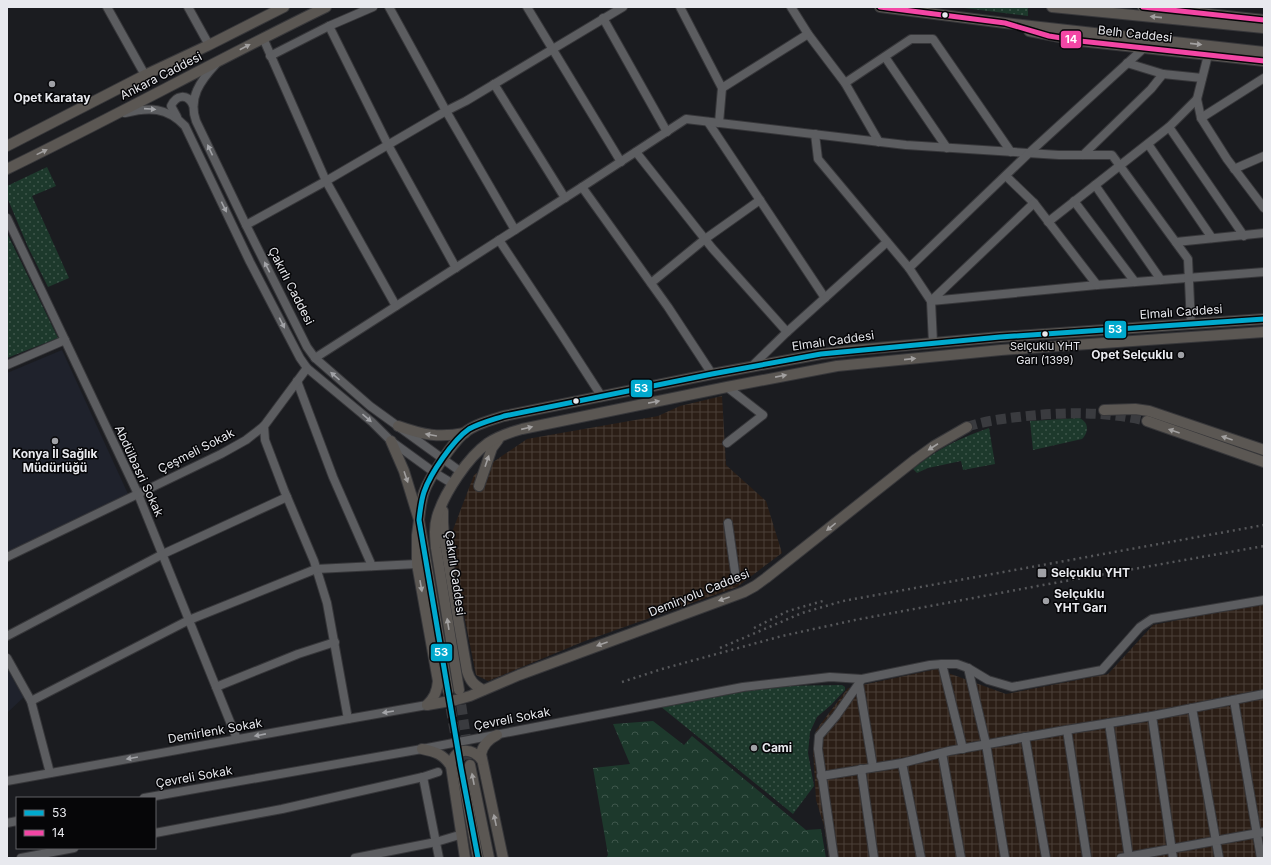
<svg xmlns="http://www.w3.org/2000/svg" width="1271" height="865" font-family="Inter,sans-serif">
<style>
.built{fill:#1f222c}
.industrial{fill:url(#industrial-grid)}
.grass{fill:url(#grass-dots)}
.forest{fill:url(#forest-crowns)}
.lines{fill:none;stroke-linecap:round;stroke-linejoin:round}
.major-tunnel{stroke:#3a3b3f;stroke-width:10;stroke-dasharray:10 5;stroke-linecap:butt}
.minor-casing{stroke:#37373a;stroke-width:10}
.major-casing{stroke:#37373a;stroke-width:12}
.minor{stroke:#5c5d60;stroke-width:8}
.major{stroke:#5b5753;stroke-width:10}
.rail{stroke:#56575a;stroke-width:2.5;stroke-dasharray:2 4;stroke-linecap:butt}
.bus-1-casing{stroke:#060608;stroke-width:8}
.bus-2-casing{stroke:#060608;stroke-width:8}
.bus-1{stroke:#00a9ce;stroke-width:5}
.bus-2{stroke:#f346a5;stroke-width:5}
.oneway{fill:#a2a0a0}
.oneway2{fill:#a2a3a7}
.bus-dot{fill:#e8e9ee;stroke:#060608;stroke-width:1.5}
.poi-dot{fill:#a0a1a6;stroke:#060608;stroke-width:1.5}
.labels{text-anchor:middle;stroke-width:3;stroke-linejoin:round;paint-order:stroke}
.bus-label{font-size:11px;fill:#e8e9ee;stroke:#060608}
.street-label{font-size:12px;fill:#e8e9ee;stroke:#060608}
.poi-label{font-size:12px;font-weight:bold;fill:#e8e9ee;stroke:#060608;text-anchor:start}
.line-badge{stroke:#060608;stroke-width:1.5}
.badge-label{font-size:11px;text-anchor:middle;font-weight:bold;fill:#fff}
</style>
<defs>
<pattern id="industrial-grid" width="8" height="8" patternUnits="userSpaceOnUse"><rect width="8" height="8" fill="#2b1e16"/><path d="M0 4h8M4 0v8" fill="none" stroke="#4a3f38"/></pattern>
<pattern id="grass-dots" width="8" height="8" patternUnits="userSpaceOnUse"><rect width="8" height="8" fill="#1d392c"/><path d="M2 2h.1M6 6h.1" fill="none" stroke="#3e564b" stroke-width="1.8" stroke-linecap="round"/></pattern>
<pattern id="forest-crowns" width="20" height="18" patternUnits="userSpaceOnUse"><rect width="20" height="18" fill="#1d392c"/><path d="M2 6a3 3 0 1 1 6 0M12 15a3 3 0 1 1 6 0" fill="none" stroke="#3e564b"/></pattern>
</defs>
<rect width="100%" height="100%" fill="#1b1c20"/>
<!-- built -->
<g class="built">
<polygon points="62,350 128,494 7,553 7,373"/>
<polygon points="7,669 24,697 7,713"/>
</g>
<!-- industrial -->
<g class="industrial">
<polygon points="722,396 726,465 766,501 782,553 737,587 585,641 488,681 476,675 449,540 474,475 527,439 658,416 680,406"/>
<polygon points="1264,603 1264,858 829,858 824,826 816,800 813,750 816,730 848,688 937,669 1006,694 1108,674 1153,625"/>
</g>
<!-- grass -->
<g class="grass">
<polygon points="956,7 1014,7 1028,8 1028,16"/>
<polygon points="47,167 56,186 32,196 69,278 48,287 28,247 9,202 7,197 7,186"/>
<polygon points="7,233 58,338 7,358"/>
<path d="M1079 418C1089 422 1089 432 1082 439L1033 450 1030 421Z"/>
<path d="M989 428 995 464 963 470 961 461 928 468 917 473 913 469C939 448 958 439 989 428Z"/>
<polygon points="842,685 845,687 845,690 831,705 817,717 810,732 808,753 814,786 793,814 660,706 776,686"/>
</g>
<!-- forest -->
<polygon class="forest" points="653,721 684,745 692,736 806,830 821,829 826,858 606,858 608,855 593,768 630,764 613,724"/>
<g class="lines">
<!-- major-tunnel -->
<g class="major-tunnel">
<path d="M967 427C984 421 1001 419 1018 417 1061 412 1105 411 1147 421"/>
<polyline points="459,690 470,765"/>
<polyline points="448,693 461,768"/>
</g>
<!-- minor casing -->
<g class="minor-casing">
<g id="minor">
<polyline points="107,7 145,75"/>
<polyline points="188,7 209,45"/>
<polyline points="389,7 446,111 515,230"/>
<polyline points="527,7 621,162"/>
<polyline points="680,7 722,88 719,123"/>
<polyline points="791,7 808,34 845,83 879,142"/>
<polyline points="603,18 667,132"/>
<polyline points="329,26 388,145 456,268"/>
<polyline points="263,38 326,181 396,306"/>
<polyline points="1208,55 1197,99 1201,118 1227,159 1264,208"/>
<polyline points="270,56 329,26 373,7"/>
<polyline points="885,57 947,148"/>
<path d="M216 64C200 81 188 98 196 121L246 225 307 347 315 358 370 406 461 472"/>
<polyline points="1163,74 1202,78"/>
<polyline points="845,83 911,39 933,39 1011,152"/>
<polyline points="494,84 565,198"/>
<polyline points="722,88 808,34"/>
<path d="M125 113C149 107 167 107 185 126L250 262 300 358 307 368 372 422 391 441 435 473 453 484"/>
<path d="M177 117 171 106C176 95 187 93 193 105"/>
<polyline points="1201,118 1264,78"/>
<polyline points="708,122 825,298"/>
<polyline points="1169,127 1244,236"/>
<polyline points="815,134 818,159 909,268 931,301 933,343"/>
<polyline points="1148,144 1212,238"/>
<polyline points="636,152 712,248 787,332"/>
<polyline points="1083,155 1151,89 1163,74 1127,63"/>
<polyline points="1234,169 1264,156"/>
<polyline points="1006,176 1034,203 931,301 1097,285 1264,272"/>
<polyline points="1095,185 1161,280"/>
<polyline points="582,187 686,119 906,145 1059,155 1112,155 1188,259 1191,325"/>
<polyline points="1074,201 1135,282"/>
<polyline points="1034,203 1097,285"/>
<polyline points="7,218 138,494 237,739"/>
<polyline points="1048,222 1169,127 1197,99"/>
<polyline points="246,225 326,181 446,111 466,101 623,7"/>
<polyline points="499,240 560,332 602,397"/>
<polyline points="1176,242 1264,233"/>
<polyline points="909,268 1029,153 1144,48"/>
<polyline points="651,283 705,239 760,200"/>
<polyline points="315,358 582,187 668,307 712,374"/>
<polyline points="7,365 65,340"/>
<polyline points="751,367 787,332 887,242"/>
<polyline points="297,381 333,477 372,566"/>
<polyline points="727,387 763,415 727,443"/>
<polyline points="264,426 265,440 284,490 314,561 327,603 348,719"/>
<polyline points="728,523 736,579"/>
<polyline points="7,557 221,454 246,440 264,426 307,368"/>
<polyline points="7,636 163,554 287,497"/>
<polyline points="7,658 31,701 50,773"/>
<polyline points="942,664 963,749"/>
<polyline points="968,668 986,744 1005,858"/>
<polyline points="859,684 873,767"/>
<polyline points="216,687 298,654 335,642"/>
<polyline points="1234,700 1261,858"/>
<polyline points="31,701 189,620 316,569 417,564"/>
<polyline points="1192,708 1219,858"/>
<polyline points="1152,716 1173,858"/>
<polyline points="1109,723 1129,858"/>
<polyline points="1067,730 1087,858"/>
<polyline points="1025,737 1046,858"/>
<polyline points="942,753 961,858"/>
<polyline points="902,763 921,858"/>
<polyline points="861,769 874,858"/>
<polyline points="821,776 902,763 949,751 1060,731 1152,716 1264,694"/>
<polyline points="423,777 439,858"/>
<polyline points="7,781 348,719 427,705"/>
<polyline points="144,798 422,749 743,687 830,677 862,679"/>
<polyline points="7,823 17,821"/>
<polyline points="155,833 282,809 423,777 438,772"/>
<polyline points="21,858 74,848"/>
<polyline points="355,858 436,842 456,836"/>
<polyline points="834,858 818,749 819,736 836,716 862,679 930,665 942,664 957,664 968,668 988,680 1012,687 1102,670 1140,627 1152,619 1264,600"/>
<polyline points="1121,858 1264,832"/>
</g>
</g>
<!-- major casing -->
<g class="major-casing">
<g id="major">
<polyline points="880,7 1005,23 1264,52"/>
<polyline points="1052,7 1264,28"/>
<polyline points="1143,7 1264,20"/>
<polyline points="1029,31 1080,41 1264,61"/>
<polyline points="7,146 145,75 209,45 284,7"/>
<path d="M7 169C114 117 219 59 326 7"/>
<polyline points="1104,410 1135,409 1149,411 1264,450"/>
<polyline points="1147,421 1264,462"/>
<path d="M398 426C423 435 439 438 465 433"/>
<path d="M391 441 404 471 419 520 417 535V564L438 681C437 692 434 698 427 705"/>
<polyline points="479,486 492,448 498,440"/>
<path d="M443 511V522L444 537 467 671C470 681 474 685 483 690"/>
<path d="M459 690 436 548C435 537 434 527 437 517 444 493 468 457 488 443 499 436 511 432 522 429L727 387 837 366 1001 350 1264 332"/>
<path d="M448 691 419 520C420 511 421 501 424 492 430 476 451 445 464 433 475 424 491 420 504 416L712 374 821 354 855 350 1000 337 1264 319"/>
<polyline points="427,705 456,700 470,696 519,675 744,592 755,586 766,578 916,459 934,446 967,427"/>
<path d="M497 735C489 739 483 744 481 754L503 858"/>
<path d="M422 749C436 752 443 754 451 766"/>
<polyline points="470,765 489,858"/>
<polyline points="461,768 478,858"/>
<path d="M465 858 451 766C454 747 471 747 482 760"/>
</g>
</g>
<!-- minor -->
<use href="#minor" class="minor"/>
<!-- major -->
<use href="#major" class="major"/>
<!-- rail -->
<g class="rail">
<polyline points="754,628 788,611 823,601"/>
<polyline points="720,648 802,613 843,601 1264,525"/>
<polyline points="622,682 662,669 782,636 855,620 1043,585 1264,546"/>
</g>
<!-- bus-1 casing -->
<g class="bus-1-casing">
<path id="bus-1" d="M478 858 461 768 419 520C420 511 421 501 424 492 430 474 453 440 469 429 480 423 492 420 504 416L712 374 821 354 1000 337 1264 319"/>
</g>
<!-- bus-2 casing -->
<g class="bus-2-casing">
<g id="bus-2">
<polyline points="880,7 1005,23 1049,36 1080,41 1264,61"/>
<polyline points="1143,7 1264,20"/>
</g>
</g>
<!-- bus-1 -->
<use href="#bus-1" class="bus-1"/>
<!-- bus-2 -->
<use href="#bus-2" class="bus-2"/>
</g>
<!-- one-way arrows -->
<defs><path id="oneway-solid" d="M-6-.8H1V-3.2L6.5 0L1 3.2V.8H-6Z"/></defs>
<g class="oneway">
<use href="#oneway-solid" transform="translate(1156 17) rotate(-174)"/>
<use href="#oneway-solid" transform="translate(1196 44) rotate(6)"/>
<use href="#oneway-solid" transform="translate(245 47) rotate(-28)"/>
<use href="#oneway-solid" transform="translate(42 152) rotate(-26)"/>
<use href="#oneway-solid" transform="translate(910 359) rotate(-6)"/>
<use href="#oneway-solid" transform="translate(781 376) rotate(-11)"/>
<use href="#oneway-solid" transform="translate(654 402) rotate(-11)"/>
<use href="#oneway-solid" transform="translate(527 428) rotate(-13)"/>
<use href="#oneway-solid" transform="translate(1174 431) rotate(-161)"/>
<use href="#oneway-solid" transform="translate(431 435) rotate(-170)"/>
<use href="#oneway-solid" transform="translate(1227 438) rotate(-161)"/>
<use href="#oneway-solid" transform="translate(933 447) rotate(147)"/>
<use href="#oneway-solid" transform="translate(487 461) rotate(-71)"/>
<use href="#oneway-solid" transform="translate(406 477) rotate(71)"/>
<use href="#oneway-solid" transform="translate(831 527) rotate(141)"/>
<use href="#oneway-solid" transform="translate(421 586) rotate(80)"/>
<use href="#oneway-solid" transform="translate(724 599) rotate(161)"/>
<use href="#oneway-solid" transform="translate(448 624) rotate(-99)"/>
<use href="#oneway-solid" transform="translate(602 644) rotate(160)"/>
<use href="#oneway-solid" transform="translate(473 779) rotate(-101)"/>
<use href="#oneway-solid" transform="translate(495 820) rotate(-102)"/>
</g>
<g class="oneway2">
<use href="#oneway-solid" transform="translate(150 109) rotate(4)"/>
<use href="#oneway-solid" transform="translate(210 150) rotate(-115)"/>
<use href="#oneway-solid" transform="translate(224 207) rotate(64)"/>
<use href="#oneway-solid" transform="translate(267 267) rotate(-117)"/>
<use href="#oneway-solid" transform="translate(282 323) rotate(63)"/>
<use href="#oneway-solid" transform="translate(335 376) rotate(-139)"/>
<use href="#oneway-solid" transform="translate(367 418) rotate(41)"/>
<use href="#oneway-solid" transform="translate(388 712) rotate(171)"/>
<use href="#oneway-solid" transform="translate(260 735) rotate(169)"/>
<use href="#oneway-solid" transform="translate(132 758) rotate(170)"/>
</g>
<!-- markers -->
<g class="bus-dot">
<circle cx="945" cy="15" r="3.5"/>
<circle cx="1045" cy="334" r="3.5"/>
<circle cx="576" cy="401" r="3.5"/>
</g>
<g class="poi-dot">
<circle cx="52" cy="84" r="4"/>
<circle cx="1181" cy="355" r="4"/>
<circle cx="55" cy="441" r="4"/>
<rect x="1037" y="568" width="10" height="10" rx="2"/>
<circle cx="1046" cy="601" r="4"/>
<circle cx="754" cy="748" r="4"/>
</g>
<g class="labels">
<!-- bus labels -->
<g class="bus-label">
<text x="1045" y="350">Selçuklu YHT<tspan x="1045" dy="14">Garı (1399)</tspan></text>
</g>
<!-- street labels -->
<g class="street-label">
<text transform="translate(1135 34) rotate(6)" y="4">Belh Caddesi</text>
<text transform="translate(161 76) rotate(-27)" y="4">Ankara Caddesi</text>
<text transform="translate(291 286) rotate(63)" y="4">Çakırlı Caddesi</text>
<text transform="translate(1181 312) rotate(-4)" y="4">Elmalı Caddesi</text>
<text transform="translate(833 341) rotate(-8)" y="4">Elmalı Caddesi</text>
<text transform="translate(196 451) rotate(-27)" y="4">Çeşmeli Sokak</text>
<text transform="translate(139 471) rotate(65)" y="4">Abdülbasri Sokak</text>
<text transform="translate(455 573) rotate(82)" y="4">Çakırlı Caddesi</text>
<text transform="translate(699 593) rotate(-22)" y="4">Demiryolu Caddesi</text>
<text transform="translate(512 719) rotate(-11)" y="4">Çevreli Sokak</text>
<text transform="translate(215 731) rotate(-10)" y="4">Demirlenk Sokak</text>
<text transform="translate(194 777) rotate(-10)" y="4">Çevreli Sokak</text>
</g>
<!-- poi labels -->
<g class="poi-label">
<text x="52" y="102" text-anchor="middle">Opet Karatay</text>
<text x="1173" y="359" text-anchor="end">Opet Selçuklu</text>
<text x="55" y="458" text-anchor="middle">Konya İl Sağlık<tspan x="55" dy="14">Müdürlüğü</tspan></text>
<text x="1051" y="577">Selçuklu YHT</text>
<text x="1054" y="598">Selçuklu<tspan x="1054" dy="14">YHT Garı</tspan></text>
<text x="762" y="752">Cami</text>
</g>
</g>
<g class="line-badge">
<rect x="1060" y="30" width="22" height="19" rx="4" fill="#f346a5"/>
<rect x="1104" y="320" width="23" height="19" rx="4" fill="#00a9ce"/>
<rect x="630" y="379" width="23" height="19" rx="4" fill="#00a9ce"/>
<rect x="430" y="643" width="23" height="19" rx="4" fill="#00a9ce"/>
</g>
<g class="badge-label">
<text x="1071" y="43">14</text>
<text x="1115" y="333">53</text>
<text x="641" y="392">53</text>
<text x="441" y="656">53</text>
</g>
<!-- border -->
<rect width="1271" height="865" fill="none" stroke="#e8e9ee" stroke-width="16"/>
<!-- legend -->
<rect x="16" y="797" width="140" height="52" fill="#060608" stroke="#606164"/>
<rect x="24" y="810" width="20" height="6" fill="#00a9ce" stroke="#606164"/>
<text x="52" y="817" font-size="12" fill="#e8e9ee">53</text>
<rect x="24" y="830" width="20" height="6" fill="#f346a5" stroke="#606164"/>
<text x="52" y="837" font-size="12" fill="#e8e9ee">14</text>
</svg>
